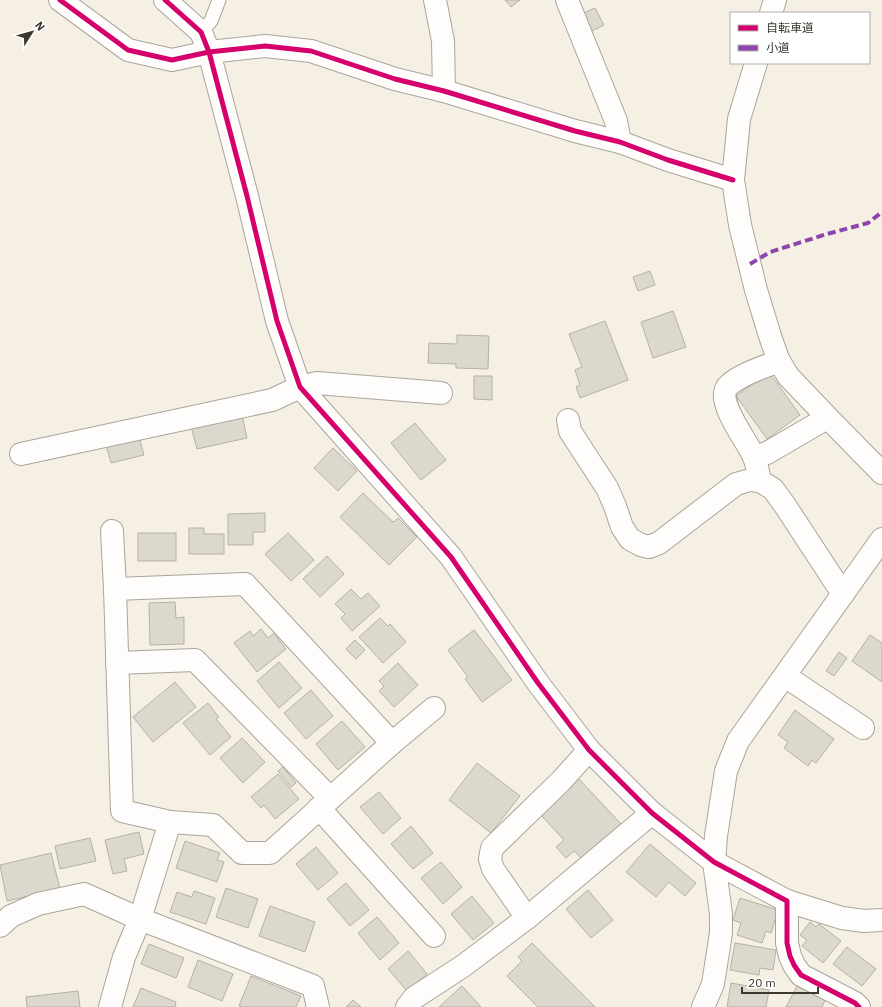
<svg xmlns="http://www.w3.org/2000/svg" width="882" height="1007" font-family="'IBM Plex Sans','Noto Sans JP',sans-serif">
<style>
.building{fill:#dcd8ce;stroke:#b5b1a7}
.lines{fill:none;stroke-linecap:round;stroke-linejoin:round}
.service-casing{stroke:#a9a59c;stroke-width:15}
.minor-casing{stroke:#a9a59c;stroke-width:24}
.service{stroke:#fefdfb;stroke-width:13}
.minor{stroke:#fefdfb;stroke-width:22}
.quiet{stroke:#8e44ad;stroke-width:4;stroke-dasharray:8 4;stroke-linecap:butt}
.cycleway-casing{stroke:#fff;stroke-width:8}
.cycleway{stroke:#d6006c;stroke-width:5}
</style>
<rect width="100%" height="100%" fill="#f5f0e3"/>
<!-- building -->
<g class="building">
<polygon points="505,0 520,0 511,7"/>
<polygon points="595,8 604,25 588,33 579,15"/>
<polygon points="650,271 655,285 638,291 633,277"/>
<polygon points="673,311 686,347 653,358 641,322"/>
<polygon points="605,321 628,380 580,398 576,387 580,385 575,370 582,367 569,334"/>
<polygon points="457,335 489,336 488,369 456,368 456,364 428,363 429,343 457,344"/>
<polygon points="769,372 800,415 767,439 736,396"/>
<polygon points="474,376 492,376 492,400 474,399"/>
<polygon points="242,415 247,438 197,449 191,426"/>
<polygon points="415,423 446,460 421,480 391,443"/>
<polygon points="139,437 144,455 111,463 106,445"/>
<polygon points="333,448 357,471 338,491 314,468"/>
<polygon points="363,493 393,522 398,518 417,537 389,565 340,517"/>
<polygon points="265,513 265,532 253,532 253,545 228,545 228,514"/>
<polygon points="189,528 204,528 204,534 224,534 224,554 189,554"/>
<rect x="138" y="533" width="38" height="28"/>
<polygon points="288,533 314,560 291,581 265,554"/>
<polygon points="327,556 344,574 320,597 303,579"/>
<polygon points="351,589 361,599 368,593 380,606 352,631 341,618 345,614 335,604"/>
<polygon points="175,602 176,618 184,617 184,644 150,645 149,603"/>
<polygon points="380,618 388,626 390,624 406,642 383,663 359,637"/>
<polygon points="261,629 268,638 274,633 286,649 257,672 234,643 250,631 253,636"/>
<polygon points="474,630 512,680 482,702 465,679 468,677 448,650"/>
<polygon points="870,635 882,643 882,682 852,661"/>
<polygon points="355,640 365,650 356,659 346,649"/>
<polygon points="839,652 847,658 834,676 826,671"/>
<polygon points="279,662 302,688 279,708 257,681"/>
<polygon points="398,663 418,685 394,707 379,691 384,686 379,681"/>
<polygon points="175,682 196,707 153,742 133,717"/>
<polygon points="311,690 333,716 306,739 284,713"/>
<polygon points="208,703 219,717 216,719 231,737 210,755 183,723"/>
<polygon points="795,710 834,739 816,763 812,760 808,766 784,748 788,742 778,735"/>
<polygon points="342,721 365,747 338,770 316,744"/>
<polygon points="242,738 265,762 243,783 220,758"/>
<polygon points="477,763 520,796 491,833 449,800"/>
<polygon points="283,767 296,783 291,787 278,771"/>
<polygon points="278,774 299,799 275,819 264,805 261,808 251,797"/>
<polygon points="578,778 622,825 583,860 574,851 566,858 556,847 564,840 539,813"/>
<polygon points="379,792 401,818 383,834 360,807"/>
<polygon points="411,826 433,853 413,869 391,844"/>
<polygon points="139,832 144,854 124,859 127,871 113,874 105,840"/>
<polygon points="90,838 96,861 60,869 55,846"/>
<polygon points="185,841 220,853 217,860 224,862 217,882 176,868"/>
<polygon points="650,844 696,883 685,896 669,882 656,897 626,872"/>
<polygon points="316,847 338,873 318,890 296,864"/>
<polygon points="51,853 60,889 7,901 0,865"/>
<polygon points="441,862 462,887 443,904 421,878"/>
<polygon points="346,883 369,910 350,926 327,899"/>
<polygon points="226,888 258,899 248,928 216,917"/>
<polygon points="588,890 613,920 591,938 566,909"/>
<polygon points="194,891 215,898 206,924 170,912 177,892 192,897"/>
<polygon points="472,896 494,923 473,940 451,914"/>
<polygon points="740,898 778,910 771,933 766,931 762,943 737,935 741,923 733,920"/>
<polygon points="270,906 315,922 305,952 259,936"/>
<polygon points="377,917 399,943 380,960 358,933"/>
<polygon points="810,922 816,927 819,924 841,941 823,963 802,946 807,940 800,935"/>
<polygon points="532,943 595,1007 538,1007 507,976 522,961 518,957"/>
<polygon points="735,943 776,950 773,970 760,968 759,975 730,970"/>
<polygon points="149,944 184,958 176,978 141,964"/>
<polygon points="847,947 876,969 862,986 833,964"/>
<polygon points="408,951 427,974 407,991 388,969"/>
<polygon points="198,960 233,974 222,1001 188,987"/>
<polygon points="251,976 301,996 296,1007 242,1007 239,1006"/>
<polygon points="731,983 769,990 766,1007 727,1007"/>
<polygon points="462,986 481,1007 439,1007"/>
<polygon points="797,986 825,1000 822,1007 786,1007"/>
<polygon points="141,988 176,1002 175,1007 133,1007"/>
<polygon points="78,991 80,1007 27,1007 26,997"/>
<polygon points="353,1000 361,1007 346,1007"/>
</g>
<g class="lines">
<!-- service casing -->
<g class="service-casing">
<polyline id="service" points="201,32 211,21 219,0"/>
</g>
<!-- minor casing -->
<g class="minor-casing">
<g id="minor">
<polyline points="60,0 128,50 172,60 209,52 265,46 311,51 395,79 444,91 575,131 620,142 668,160 733,180"/>
<polyline points="165,0 201,32 209,52 247,196 277,321 300,387 451,557 538,683 589,750 652,813 714,862 787,901 787,943 790,956 794,965 801,975 855,1003 859,1007"/>
<polyline points="435,0 443,41 444,91"/>
<polyline points="567,0 616,121 620,142"/>
<polyline points="771,13 775,0"/>
<polyline points="756,63 739,119 733,180 740,225 756,290 770,336 778,359 788,376 830,420 882,473"/>
<polyline points="568,420 570,431 607,488 615,506 622,527 630,539 641,545 649,547 659,543 736,484 750,480 760,481 773,489 784,504 843,594"/>
<polyline points="21,454 272,400 300,387 317,383 441,393"/>
<polyline points="754,457 767,453 827,418"/>
<path d="M760 481C758 473 757 464 754 457 748 442 713 399 729 385 741 374 764 367 779 361"/>
<polyline points="112,531 115,589 122,811 170,822 213,825 242,853 270,853 392,743 434,708"/>
<polyline points="115,589 245,584 392,743"/>
<polyline points="117,663 195,660 330,798"/>
<polyline points="785,676 863,728"/>
<polyline points="319,808 434,936"/>
<polyline points="787,901 842,918 864,921 882,920"/>
<polyline points="527,918 493,869 490,859 492,848 561,781 589,750"/>
<polyline points="0,926 11,916 38,904 84,894 140,919 313,986 318,1007"/>
<polyline points="110,1007 124,957 140,919 170,822"/>
<polyline points="407,1007 414,998 463,966 527,918 652,813"/>
<polyline points="703,1007 713,984 721,933 721,914 714,862 716,836 726,771 738,741 882,539"/>
</g>
</g>
<!-- service -->
<use href="#service" class="service"/>
<!-- minor -->
<use href="#minor" class="minor"/>
<!-- quiet -->
<polyline class="quiet" points="750,264 770,252 827,234 868,223 882,212"/>
<!-- cycleway casing -->
<g class="cycleway-casing">
<g id="cycleway">
<polyline points="60,0 128,50 172,60 209,52 265,46 311,51 395,79 444,91 575,131 620,142 668,160 733,180"/>
<polyline points="165,0 201,32 209,52 247,196 277,321 300,387 451,557 538,683 589,750 652,813 714,862 787,901 787,943 790,956 794,965 801,975 855,1003 859,1007"/>
</g>
</g>
<!-- cycleway -->
<use href="#cycleway" class="cycleway"/>
</g>
<!-- legend -->
<rect x="730" y="12" width="140" height="52" fill="#ffffff" stroke="#b1afac"/>
<rect x="738" y="25" width="20" height="6" fill="#d6006c" stroke="#b1afac"/>
<text x="766" y="32" font-size="12" fill="#3c3830">自転車道</text>
<rect x="738" y="45" width="20" height="6" fill="#8e44ad" stroke="#b1afac"/>
<text x="766" y="52" font-size="12" fill="#3c3830">小道</text>
<!-- north arrow -->
<g transform="translate(32 32) rotate(53)" stroke="#ffffff" stroke-width="3" paint-order="stroke">
<path d="M0-3L7 15L0 10L-7 15Z" fill="#3c3830"/>
<text y="-6" font-size="11" font-weight="bold" text-anchor="middle" fill="#3c3830">N</text>
</g>
<!-- scale -->
<path d="M742 987v6h76v-6" fill="none" stroke="#3c3830" stroke-width="2"/>
<text x="748" y="987" font-size="12" fill="#3c3830" stroke="#ffffff" stroke-width="3" paint-order="stroke">20 m</text>
</svg>
